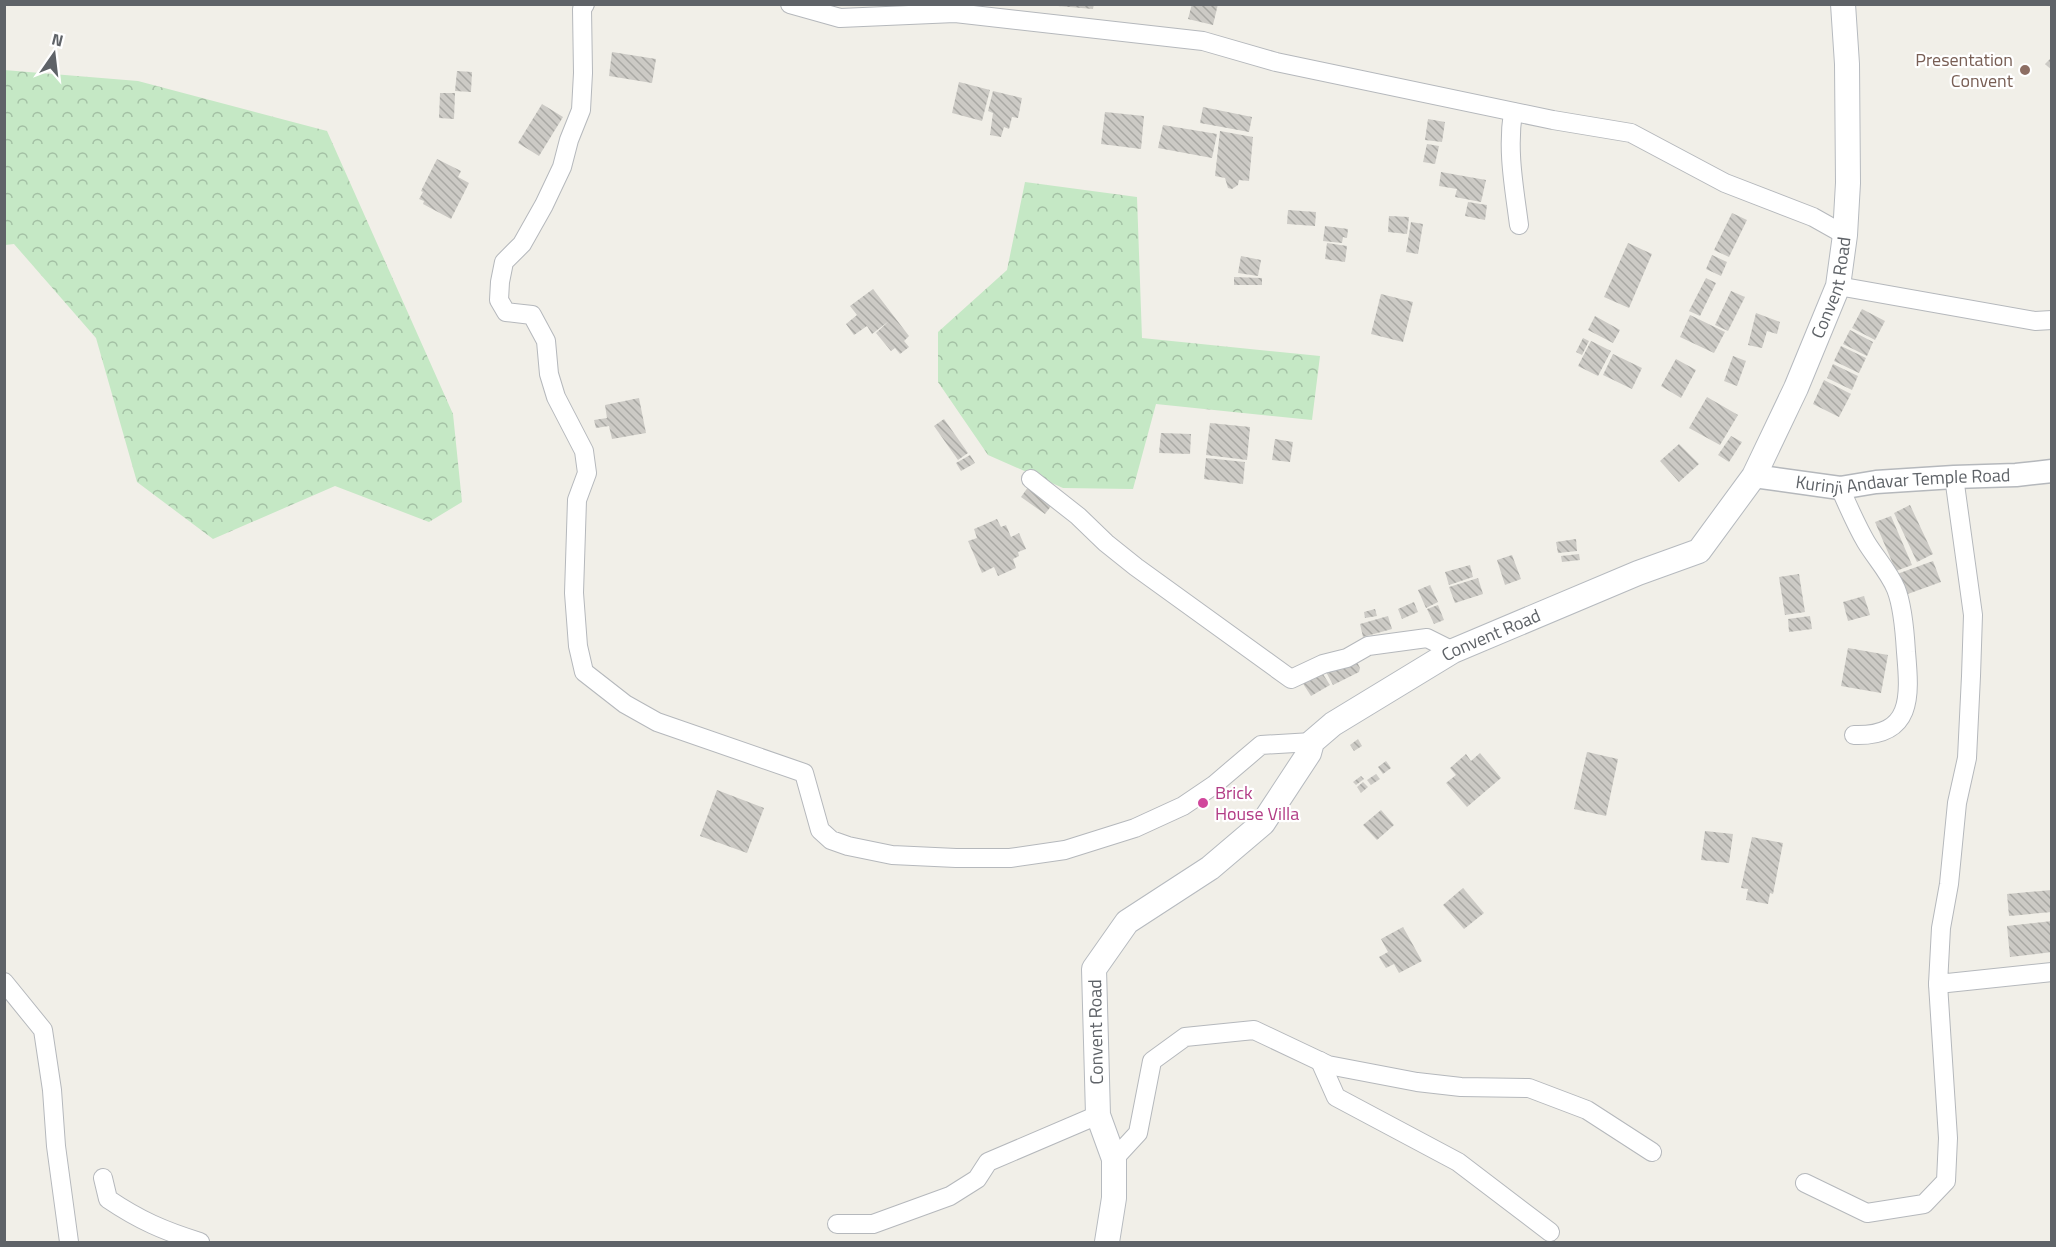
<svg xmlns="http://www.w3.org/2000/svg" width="2056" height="1247" font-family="'Titillium Web',sans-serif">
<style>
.forest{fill:url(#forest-crowns)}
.building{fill:url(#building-back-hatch)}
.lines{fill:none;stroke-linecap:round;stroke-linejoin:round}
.minor-casing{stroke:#b5b8bc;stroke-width:20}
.tertiary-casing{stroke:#b5b8bc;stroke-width:25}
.secondary-casing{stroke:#b6babf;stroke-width:26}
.minor{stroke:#fff;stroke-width:18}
.tertiary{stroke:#fff;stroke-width:22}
.secondary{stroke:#fff;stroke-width:24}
.education-dot{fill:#8d6e63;stroke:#fff;stroke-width:2}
.hotel-dot{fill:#d1479c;stroke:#fff;stroke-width:2}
.labels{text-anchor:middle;stroke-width:4.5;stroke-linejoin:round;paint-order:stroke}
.education-label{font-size:18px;fill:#785e54;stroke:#fff;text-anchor:end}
.street-label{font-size:18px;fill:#5f6368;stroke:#fff}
.hotel-label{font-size:18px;fill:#b23c85;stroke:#fff;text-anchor:start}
</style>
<defs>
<pattern id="forest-crowns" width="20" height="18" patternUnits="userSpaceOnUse" patternTransform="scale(1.5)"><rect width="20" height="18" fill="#c5e8c5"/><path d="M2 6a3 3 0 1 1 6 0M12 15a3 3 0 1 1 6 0" fill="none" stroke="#a3c0a4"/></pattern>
<pattern id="building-back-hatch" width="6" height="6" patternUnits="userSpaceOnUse" patternTransform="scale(1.5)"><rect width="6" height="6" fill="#cccac5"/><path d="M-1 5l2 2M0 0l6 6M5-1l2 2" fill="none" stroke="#a9a8a4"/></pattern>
</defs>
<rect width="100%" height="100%" fill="#f1efe8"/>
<!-- forest -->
<g class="forest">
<polygon points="4,70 138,81 327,131 453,414 462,502 429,522 335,486 213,539 137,482 96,338 14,244 5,245"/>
<polygon points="1025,182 1137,197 1142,338 1320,356 1312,420 1156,404 1133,489 1063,488 988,455 938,382 938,332 1007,270"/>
</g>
<!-- building -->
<g class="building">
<polygon points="1058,4 1094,4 1093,9 1058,6"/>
<polygon points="1192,4 1218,4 1213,25 1188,19"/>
<polygon points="612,52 656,59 652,83 609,76"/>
<polygon points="2052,57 2052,70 2045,64"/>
<polygon points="457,71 472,72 471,92 455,91"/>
<polygon points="959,82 990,90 982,121 952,113"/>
<polygon points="993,91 1022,98 1018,118 1012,117 1009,129 1004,127 1001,137 990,135 993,113 988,111"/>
<polygon points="440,93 455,93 454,119 439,118"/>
<polygon points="542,104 563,117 539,156 518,143"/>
<polygon points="1203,107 1252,117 1249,132 1200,123"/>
<polygon points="1105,112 1144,116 1141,149 1101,144"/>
<polygon points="1428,119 1445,122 1442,142 1425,140"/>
<polygon points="1163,125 1217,134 1212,158 1158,148"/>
<polygon points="1220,131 1253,137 1249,181 1239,180 1238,185 1232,189 1228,188 1225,178 1215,176"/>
<polygon points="1427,144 1439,146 1435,164 1423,162"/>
<polygon points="437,159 461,171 458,177 469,183 451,219 423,204 424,201 419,199 423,192 421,191"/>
<polygon points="1441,172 1486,180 1481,202 1455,197 1457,189 1439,186"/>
<polygon points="1468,202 1487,205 1485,220 1465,216"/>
<polygon points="1288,210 1316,212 1315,226 1287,224"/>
<polygon points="1732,213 1747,220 1729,257 1714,250"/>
<polygon points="1389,216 1409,217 1407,234 1388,232"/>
<polygon points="1411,222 1423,224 1418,254 1406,252"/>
<polygon points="1325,226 1348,229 1347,238 1343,237 1342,243 1323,241"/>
<polygon points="1327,243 1347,246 1345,262 1325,259"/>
<polygon points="1628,243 1652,254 1629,308 1604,297"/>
<polygon points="1712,255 1727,262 1721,276 1706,269"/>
<polygon points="1241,256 1261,260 1258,276 1238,273"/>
<polygon points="1234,277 1262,278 1262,285 1234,285"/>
<polygon points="1706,278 1716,283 1700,316 1689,311"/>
<polygon points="873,289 909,336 904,341 909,347 900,354 895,348 891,351 876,333 889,321 872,334 867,326 854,335 846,324 857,315 850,306"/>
<polygon points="1731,291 1745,297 1728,331 1715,325"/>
<polygon points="1381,294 1413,302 1403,342 1371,334"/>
<polygon points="1862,309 1885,321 1875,340 1852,328"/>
<polygon points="1756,313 1780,322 1777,334 1767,331 1762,348 1748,345"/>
<polygon points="1690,315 1725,332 1714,353 1680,337"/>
<polygon points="1595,316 1620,330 1613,343 1588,330"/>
<polygon points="1850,330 1873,342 1867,356 1843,344"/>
<polygon points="1583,338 1589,341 1582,355 1576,352"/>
<polygon points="1591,341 1611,351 1598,376 1578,366"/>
<polygon points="1841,346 1866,358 1859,373 1834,361"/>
<polygon points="1613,354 1642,368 1632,389 1603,375"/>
<polygon points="1733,356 1746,361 1737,386 1724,381"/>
<polygon points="1676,359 1696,370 1681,398 1661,386"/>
<polygon points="1833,364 1858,376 1852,390 1827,378"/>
<polygon points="1824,380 1851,394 1839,417 1813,404"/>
<polygon points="1707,397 1738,415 1720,445 1689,428"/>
<polygon points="639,398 646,433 612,439 609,426 596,428 594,420 607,418 605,405"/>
<polygon points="944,419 968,453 958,460 934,426"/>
<polygon points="1210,423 1250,427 1247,460 1206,455"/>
<polygon points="1161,433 1191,434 1190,454 1159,453"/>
<polygon points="1731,436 1742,442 1729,462 1718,455"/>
<polygon points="1275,439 1293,442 1290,462 1272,460"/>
<polygon points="1679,444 1699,464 1679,482 1660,461"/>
<polygon points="970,455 975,463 961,471 956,463"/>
<polygon points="1206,458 1245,462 1243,484 1204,479"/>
<polygon points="1031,483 1055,501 1045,514 1021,497"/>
<polygon points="1910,505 1933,554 1917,562 1894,513"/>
<polygon points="1891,516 1912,565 1896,571 1875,522"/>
<polygon points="997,519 1001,527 1006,525 1011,537 1019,533 1026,549 1018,552 1019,556 1013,559 1016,568 998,576 994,567 982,573 968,541 977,538 974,529"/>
<polygon points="1576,539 1577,551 1558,553 1556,542"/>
<polygon points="1579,554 1580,560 1562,562 1561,556"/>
<polygon points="1512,555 1521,579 1505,585 1497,560"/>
<polygon points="1933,561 1941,582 1905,595 1897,574"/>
<polygon points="1470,565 1473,577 1449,585 1445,572"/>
<polygon points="1799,574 1805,612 1785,615 1779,577"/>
<polygon points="1478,578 1483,594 1455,603 1449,587"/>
<polygon points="1430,585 1438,602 1426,608 1418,590"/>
<polygon points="1864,596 1870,615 1848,621 1843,602"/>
<polygon points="1414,602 1418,612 1402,619 1398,609"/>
<polygon points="1438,605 1444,620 1434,624 1427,609"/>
<polygon points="1375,609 1377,616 1365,618 1364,612"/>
<polygon points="1388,616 1392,629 1363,637 1360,624"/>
<polygon points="1810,616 1812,629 1789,632 1788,619"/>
<polygon points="1848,648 1888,655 1881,693 1841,686"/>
<polygon points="1355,658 1360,668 1359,672 1333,685 1325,670"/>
<polygon points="1319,668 1330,685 1311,696 1300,679"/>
<polygon points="1358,739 1362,746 1354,751 1350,745"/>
<polygon points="1587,752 1618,759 1606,816 1574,809"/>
<polygon points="1480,753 1501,778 1467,807 1446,783 1456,775 1450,768 1466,754 1471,761"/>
<polygon points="1386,761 1391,768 1383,774 1378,767"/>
<polygon points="1376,774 1380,779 1371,785 1367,780"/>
<polygon points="1361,776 1364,779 1356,785 1353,782"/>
<polygon points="1363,782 1368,787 1361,793 1357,787"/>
<polygon points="717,790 764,808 747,853 700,836"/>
<polygon points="1381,810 1394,825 1377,840 1363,825"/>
<polygon points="1705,831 1733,834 1729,863 1701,860"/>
<polygon points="1752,837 1783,843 1773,894 1770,893 1768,904 1746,900 1748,889 1741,888"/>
<polygon points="1463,888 1484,913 1464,929 1443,905"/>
<polygon points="2052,890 2052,912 2009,916 2007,894"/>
<polygon points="2052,921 2052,952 2010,957 2007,926"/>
<polygon points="1403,927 1422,961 1399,973 1394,964 1386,968 1379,957 1388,952 1381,939"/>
</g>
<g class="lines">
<!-- minor casing -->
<g class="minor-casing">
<g id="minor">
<polyline points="585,4 582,9 583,73 581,110 569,140 562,167 544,205 522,244 504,262 500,282 499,300 506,312 532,315 546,341 549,374 556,397 584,451 587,473 577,500 574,593 578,646 584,672 625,704 657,722 804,773 820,830 831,840 848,846 892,855 956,858 1010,858 1065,850 1135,828 1183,806 1214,785 1261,745 1312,742"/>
<polyline points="790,4 840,18 955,13 1203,41 1276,62 1553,120 1631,133 1725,183 1813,217 1845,235"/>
<path d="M1513 112C1507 151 1514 186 1519 225"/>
<polyline points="1838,286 2035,321 2052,320"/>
<polyline points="1954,477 1973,615 1971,676 1967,758 1957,803 1949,884 1941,928 1938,984 2052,972"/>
<polyline points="1031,479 1078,516 1106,543 1136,567 1291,679 1323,664 1347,658 1368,646 1427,638 1453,651"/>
<path d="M1840 488C1848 506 1856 525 1866 542 1875 557 1889 572 1896 589 1902 604 1905 635 1906 652 1910 697 1913 737 1854 735"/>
<polyline points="4,982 43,1030 52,1090 56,1146 69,1242"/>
<polyline points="1320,1061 1336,1097 1458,1162 1550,1232"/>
<polyline points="1114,1159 1138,1133 1152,1061 1185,1037 1254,1030 1328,1065 1417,1082 1461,1087 1529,1088 1587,1110 1652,1152"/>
<path d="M103 1178 108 1199C139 1220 164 1231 200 1242"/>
<polyline points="1805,1183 1867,1213 1924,1204 1946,1181 1948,1138 1938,984"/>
<polyline points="837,1224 873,1224 950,1196 977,1179 988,1162 1098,1115"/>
</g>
</g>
<!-- tertiary casing -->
<g class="tertiary-casing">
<g id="tertiary">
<path id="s1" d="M1754 476 1840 488 1876 482 1954 477 2016 475 2052 471"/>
</g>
</g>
<!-- secondary casing -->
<g class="secondary-casing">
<g id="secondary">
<path id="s2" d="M1107 1242 1114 1198V1159L1098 1115 1094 969 1127 922 1210 868 1263 823 1309 753 1312 742 1333 724 1453 651 1638 573 1699 551 1754 476 1796 388 1838 286 1845 235 1848 183 1847 64 1843 4"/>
</g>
</g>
<!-- minor -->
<use href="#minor" class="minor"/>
<!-- tertiary -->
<use href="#tertiary" class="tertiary"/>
<!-- secondary -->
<use href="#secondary" class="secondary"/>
</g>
<!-- markers -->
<circle class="education-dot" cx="2025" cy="70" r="6"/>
<circle class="hotel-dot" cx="1203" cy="803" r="6"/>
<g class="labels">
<!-- education labels -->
<g class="education-label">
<text x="2013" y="66">Presentation<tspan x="2013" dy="21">Convent</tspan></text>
</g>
<!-- street labels -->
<g class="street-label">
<text dy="6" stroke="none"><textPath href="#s2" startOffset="1329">Convent Road</textPath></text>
<text dy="6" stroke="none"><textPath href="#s1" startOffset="150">Kurinji Andavar Temple Road</textPath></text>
<text dy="6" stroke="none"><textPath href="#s2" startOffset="807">Convent Road</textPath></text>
<text transform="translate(1096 1032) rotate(-91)" y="6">Convent Road</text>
</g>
<!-- hotel labels -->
<g class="hotel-label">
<text x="1215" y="799">Brick<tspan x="1215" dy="21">House Villa</tspan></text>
</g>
</g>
<!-- border -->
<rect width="2056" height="1247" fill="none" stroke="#5f6368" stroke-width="12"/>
<!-- north arrow -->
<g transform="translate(54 54) rotate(14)" stroke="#ffffff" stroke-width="4.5" paint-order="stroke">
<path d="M0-4.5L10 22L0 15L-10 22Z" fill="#5f6368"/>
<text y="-9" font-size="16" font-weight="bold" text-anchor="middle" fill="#5f6368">N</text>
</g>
</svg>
